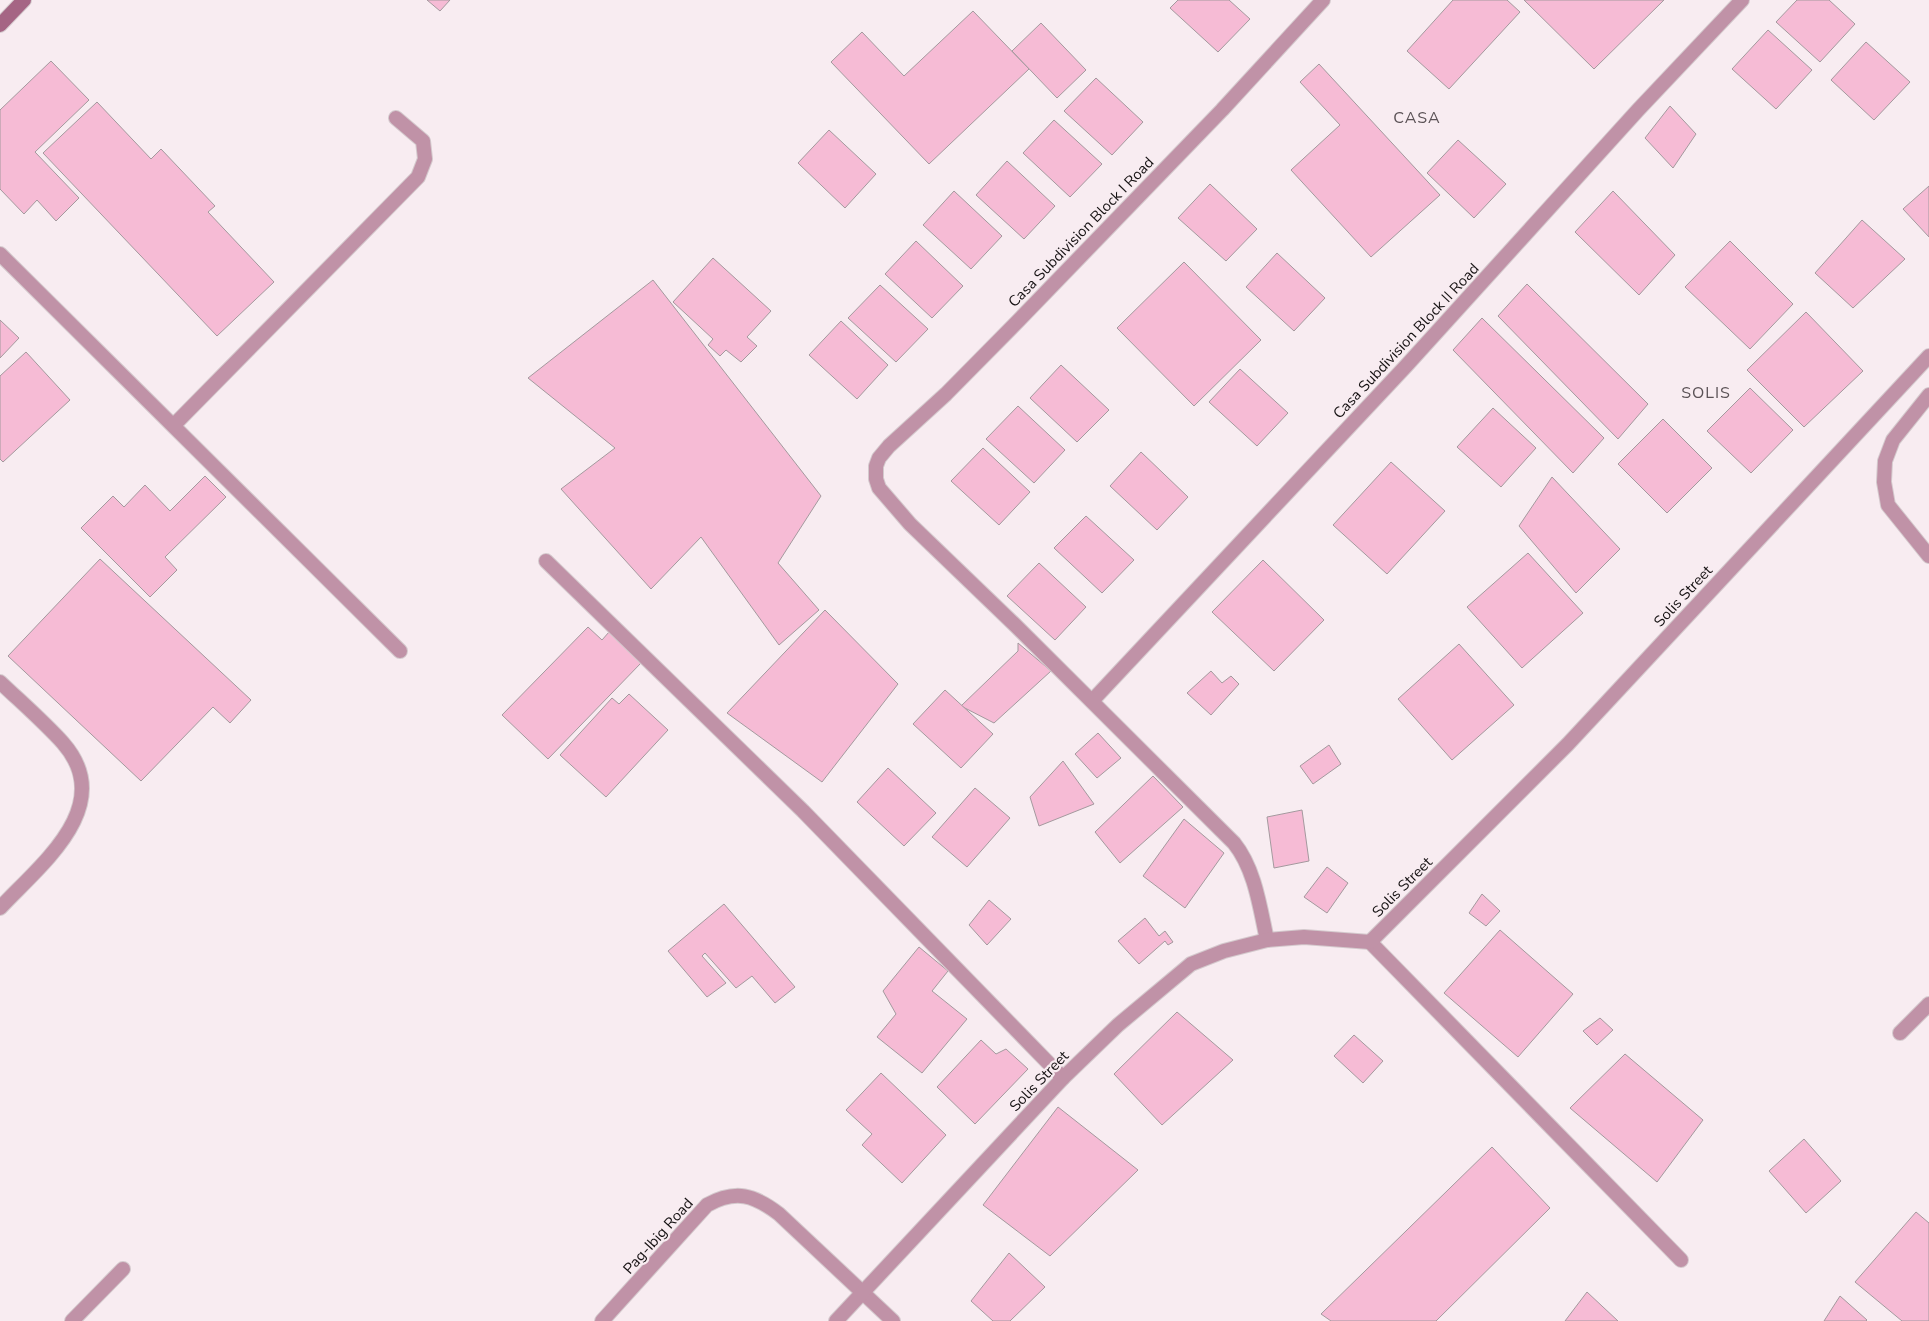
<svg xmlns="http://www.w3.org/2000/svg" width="1929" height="1321" font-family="'Nunito Sans',sans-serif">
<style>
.building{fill:#f6bbd5;stroke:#a4999e}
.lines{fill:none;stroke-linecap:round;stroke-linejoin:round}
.service-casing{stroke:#d4c9cd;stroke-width:16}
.minor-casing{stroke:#d4c9cd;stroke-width:16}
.secondary-casing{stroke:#d4c9cd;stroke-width:16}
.service{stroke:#c092a7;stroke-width:14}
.minor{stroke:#c092a7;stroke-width:14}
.secondary{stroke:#a56584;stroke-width:14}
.labels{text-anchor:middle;stroke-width:4.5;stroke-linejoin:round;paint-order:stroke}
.street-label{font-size:15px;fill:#161213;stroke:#f8ecf1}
.neighbourhood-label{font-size:16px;letter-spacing:1px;fill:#5b5256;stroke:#f8ecf1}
</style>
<rect width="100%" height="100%" fill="#f8ecf1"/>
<!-- building -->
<g class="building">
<polygon points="427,0 450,0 440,11"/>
<polygon points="1178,0 1229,0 1250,19 1218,52 1170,8"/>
<polygon points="1453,0 1507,0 1520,12 1449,89 1407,51"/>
<polygon points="1524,0 1664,0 1594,69"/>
<polygon points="1797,0 1829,0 1855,24 1820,62 1776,22"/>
<polygon points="973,11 1029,69 929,164 831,62 862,32 904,76"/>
<polygon points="1041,23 1086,70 1057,98 1012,51"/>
<polygon points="1768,30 1812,70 1776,109 1732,69"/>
<polygon points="1866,42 1910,82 1874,120 1831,80"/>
<polygon points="51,61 89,100 35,152 79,198 56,221 37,200 24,214 0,189 0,110"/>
<polygon points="1319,64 1440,195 1371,257 1291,170 1340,125 1300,82"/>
<polygon points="1096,78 1143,122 1112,155 1064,111"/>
<polygon points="97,102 151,159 161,149 215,206 208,212 274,282 217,336 43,153"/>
<polygon points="1670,106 1696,134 1673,168 1645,138"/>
<polygon points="1054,120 1102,164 1070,197 1023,153"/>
<polygon points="829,130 876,174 845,208 798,163"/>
<polygon points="1458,140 1506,184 1474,218 1427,173"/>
<polygon points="1007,161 1055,206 1024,239 976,195"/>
<polygon points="1210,184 1257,229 1226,261 1178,218"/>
<polygon points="1929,186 1929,237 1903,209"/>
<polygon points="954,191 1002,236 971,269 923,225"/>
<polygon points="1613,191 1675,255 1639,295 1575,232"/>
<polygon points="1862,220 1905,259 1853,308 1815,273"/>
<polygon points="916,241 963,286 932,318 885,274"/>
<polygon points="1730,241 1793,304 1750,349 1685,287"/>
<polygon points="1277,253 1325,298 1294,331 1246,287"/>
<polygon points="713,258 771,311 747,337 757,346 741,362 726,350 720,356 708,345 713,339 673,302"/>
<polygon points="1184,262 1261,340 1194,406 1117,328"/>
<polygon points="653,280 821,496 778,563 819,610 779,645 701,537 651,589 561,489 615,448 528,378"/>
<polygon points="1527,284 1648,404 1618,439 1498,316"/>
<polygon points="880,285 928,329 896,362 848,318"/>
<polygon points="1806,312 1863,371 1804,427 1747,370"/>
<polygon points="1482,318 1604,438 1573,473 1453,350"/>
<polygon points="0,320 19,338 0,358"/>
<polygon points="841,321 888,365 857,399 809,355"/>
<polygon points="26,352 70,400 3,462 0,459 0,376"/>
<polygon points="1061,365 1109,410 1077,442 1030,398"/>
<polygon points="1240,369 1288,413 1257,446 1209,402"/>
<polygon points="1750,388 1793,430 1751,473 1707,431"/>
<polygon points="1018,406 1065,450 1034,483 986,439"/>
<polygon points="1493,408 1536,448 1501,487 1457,447"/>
<polygon points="1663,419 1712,468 1667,513 1618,464"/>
<polygon points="983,448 1030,492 999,525 951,481"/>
<polygon points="1141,452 1188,497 1157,530 1110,486"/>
<polygon points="1391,462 1445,511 1387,574 1333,525"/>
<polygon points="205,476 226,497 165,557 177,570 150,597 81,528 113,496 124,507 145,485 170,511"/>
<polygon points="1552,477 1620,549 1576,593 1519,526"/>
<polygon points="1086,516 1134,560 1102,593 1054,548"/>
<polygon points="1528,553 1583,613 1522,668 1467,607"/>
<polygon points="100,559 251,700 230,723 213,707 141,781 8,656"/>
<polygon points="1263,560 1324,620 1274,671 1212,612"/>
<polygon points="1039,563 1086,607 1055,640 1007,596"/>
<polygon points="825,610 898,684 822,782 727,713"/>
<polygon points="588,627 602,640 609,632 641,663 548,759 502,715"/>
<polygon points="1018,643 1051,671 994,723 961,706 1018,651"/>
<polygon points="1459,644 1514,705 1452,760 1398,699"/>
<polygon points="1211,671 1222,683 1231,676 1239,684 1211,715 1187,693"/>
<polygon points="945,690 993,734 961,768 913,724"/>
<polygon points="629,694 668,730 606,797 560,755 612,698 619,704"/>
<polygon points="1098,733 1121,758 1097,778 1075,754"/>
<polygon points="1329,745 1341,764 1313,784 1300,766"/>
<polygon points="1063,761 1094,804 1039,826 1030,797"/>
<polygon points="888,768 936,813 904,846 857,802"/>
<polygon points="1153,776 1183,807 1120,863 1095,832"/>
<polygon points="975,788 1010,818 967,867 932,837"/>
<polygon points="1302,810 1309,861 1274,868 1267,817"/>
<polygon points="1184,819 1224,853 1185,908 1143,876"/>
<polygon points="1327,867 1348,883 1327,913 1304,897"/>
<polygon points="1482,894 1500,911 1486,926 1469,913"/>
<polygon points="989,900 1011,919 987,945 969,925"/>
<polygon points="724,904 795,987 775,1003 752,976 736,988 705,953 702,956 726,983 707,997 668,951"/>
<polygon points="1145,918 1159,936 1165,931 1173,942 1168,945 1165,941 1139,964 1118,941"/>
<polygon points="1500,930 1573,994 1518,1057 1444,993"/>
<polygon points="919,947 948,971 932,991 967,1019 922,1073 877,1037 896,1014 883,991"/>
<polygon points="1177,1012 1233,1060 1162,1125 1114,1074"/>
<polygon points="1600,1018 1613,1030 1597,1045 1583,1031"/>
<polygon points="1354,1035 1383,1061 1363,1083 1334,1056"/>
<polygon points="981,1040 996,1054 1006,1049 1028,1069 975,1124 937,1087"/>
<polygon points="1625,1054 1703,1120 1657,1182 1570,1108"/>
<polygon points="881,1073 946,1135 902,1183 862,1145 872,1134 846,1110"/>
<polygon points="1058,1107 1138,1170 1050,1256 983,1205"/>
<polygon points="1804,1139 1841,1181 1806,1213 1769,1171"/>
<polygon points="1492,1147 1550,1208 1436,1321 1331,1321 1321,1314"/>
<polygon points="1916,1212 1929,1223 1929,1321 1902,1321 1855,1282"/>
<polygon points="1009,1253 1045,1287 1010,1321 993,1321 971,1301"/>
<polygon points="1587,1292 1618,1321 1565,1321"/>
<polygon points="1840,1296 1867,1320 1866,1321 1824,1321"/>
</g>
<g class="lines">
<!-- service casing -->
<g class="service-casing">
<g id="service">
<polyline points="1929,395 1893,440 1885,461 1884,482 1888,505 1929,556"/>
<polyline points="1900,1033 1929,1004"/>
</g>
</g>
<!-- minor casing -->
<g class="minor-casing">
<g id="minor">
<polyline points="0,254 400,651"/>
<polyline points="174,425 418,177 425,159 423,141 396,118"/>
<polyline points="546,561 803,811 1063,1078"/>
<path d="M0 682C21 702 44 722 63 743 118 806 40 865 0 908"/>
<polyline points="1092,701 1406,366 1638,110 1742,0"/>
<path d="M1267 940C1260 908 1255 869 1234 843L1014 624 910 524 879 488 876 479V466L879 458 889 446 946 394 1019 320 1222 110 1323 0"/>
<polyline points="1370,942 1681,1260"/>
<polyline points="72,1321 123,1269"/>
<path d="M602 1321 707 1205C736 1189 754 1195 779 1214L893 1321"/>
<polyline points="836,1321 1063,1078 1118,1025 1191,964 1224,951 1267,940 1304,937 1370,942 1568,744 1929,356"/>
</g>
</g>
<!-- secondary casing -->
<g class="secondary-casing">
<polyline id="secondary" points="0,25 24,0"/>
</g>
<!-- service -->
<use href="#service" class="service"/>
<!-- minor -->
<use href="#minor" class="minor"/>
<!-- secondary -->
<use href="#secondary" class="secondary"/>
</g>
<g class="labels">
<!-- street labels -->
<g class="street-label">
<text transform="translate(1081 232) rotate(-46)" y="5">Casa Subdivision Block I Road</text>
<text transform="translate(1406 341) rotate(-47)" y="5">Casa Subdivision Block II Road</text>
<text transform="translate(1683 596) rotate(-47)" y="5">Solis Street</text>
<text transform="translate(1402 887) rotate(-45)" y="5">Solis Street</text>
<text transform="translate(1039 1081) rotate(-46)" y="5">Solis Street</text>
<text transform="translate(658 1236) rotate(-48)" y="5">Pag-Ibig Road</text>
</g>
<!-- neighbourhood labels -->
<g class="neighbourhood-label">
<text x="1417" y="123">CASA</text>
<text x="1706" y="398">SOLIS</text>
</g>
</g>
</svg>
